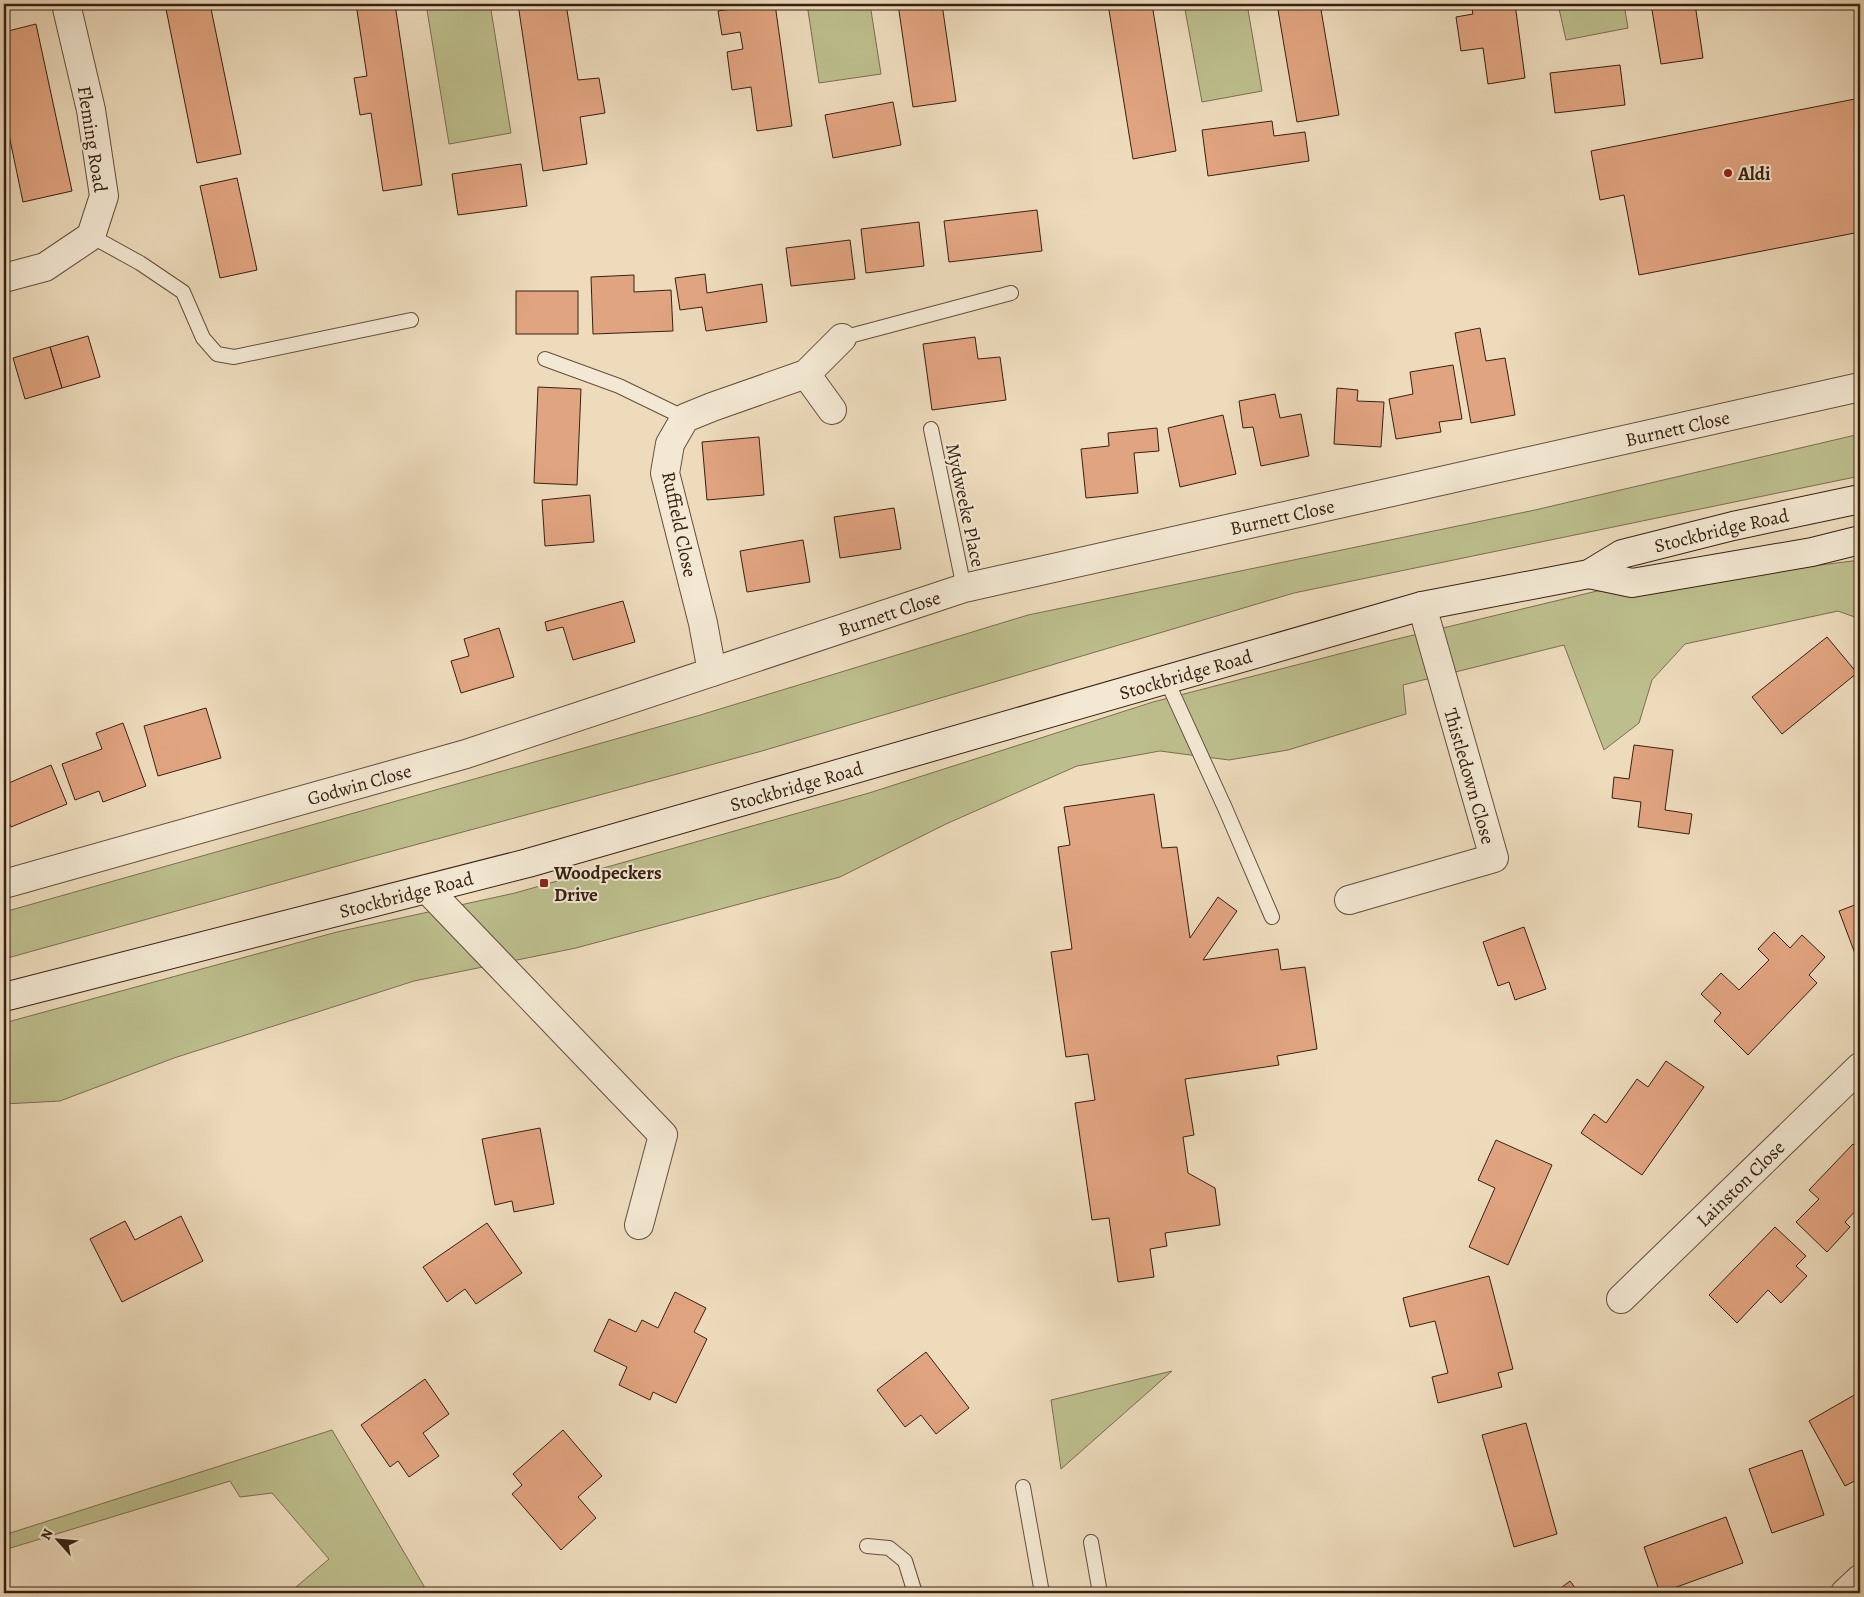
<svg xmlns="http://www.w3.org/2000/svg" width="1864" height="1597" font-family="Alegreya,serif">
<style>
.green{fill:#bdbe8d;stroke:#7a6f50}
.building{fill:#e1a480;stroke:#382012}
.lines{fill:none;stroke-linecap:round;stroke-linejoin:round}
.service-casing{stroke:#654f3c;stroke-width:16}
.minor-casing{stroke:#654f3c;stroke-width:30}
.secondary-casing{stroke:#382012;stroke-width:30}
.service{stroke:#f3e8d3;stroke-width:14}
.minor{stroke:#f3e8d3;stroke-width:28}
.secondary{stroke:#f3e8d3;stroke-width:28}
.poi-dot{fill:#8f2418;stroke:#f3e8d3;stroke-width:2}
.labels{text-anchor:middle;stroke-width:4;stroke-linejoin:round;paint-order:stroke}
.street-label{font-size:19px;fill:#382012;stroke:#f3e8d3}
.poi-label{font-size:19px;font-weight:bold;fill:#382012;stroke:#f3e8d3;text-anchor:start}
</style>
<rect width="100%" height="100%" fill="#eddbbc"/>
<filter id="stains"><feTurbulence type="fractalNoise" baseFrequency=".004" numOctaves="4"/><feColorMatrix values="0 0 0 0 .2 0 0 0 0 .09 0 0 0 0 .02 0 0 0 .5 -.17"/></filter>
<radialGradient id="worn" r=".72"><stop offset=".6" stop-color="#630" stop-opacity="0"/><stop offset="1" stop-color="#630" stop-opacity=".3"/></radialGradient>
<!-- green -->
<g class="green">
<polygon points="426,4 490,4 511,133 449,144"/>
<polygon points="807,4 870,4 881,74 819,83"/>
<polygon points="1184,4 1247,4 1262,91 1202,102"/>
<polygon points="1558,4 1624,4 1628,28 1566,40"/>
<polygon points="1860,434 1860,476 1294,593 762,751 363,859 4,959 4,912 697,716 1028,615 1535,510"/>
<polygon points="1860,560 1860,619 1838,611 1685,644 1652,680 1639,723 1604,750 1564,645 1403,685 1406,714 1288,750 1229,760 1160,751 1077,766 946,824 840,877 576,948 414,981 174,1058 60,1101 4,1104 4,1023 337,932 515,893 869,793 1153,702 1393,640 1597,591 1655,586"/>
<polygon points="1172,1371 1061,1469 1051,1400"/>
<polygon points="332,1430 428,1593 289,1593 329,1559 272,1493 240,1497 230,1481 4,1550 4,1535"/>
</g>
<!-- building -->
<g class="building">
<polygon points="165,4 210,4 241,154 197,163"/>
<polygon points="247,4 273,4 248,7"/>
<polygon points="356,4 395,4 422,185 383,191 371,113 360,115 354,78 367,76"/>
<polygon points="518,4 566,4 578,80 599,78 605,113 580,117 587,164 543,171"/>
<polygon points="731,4 775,4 792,126 757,131 751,87 732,90 727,52 743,49 740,32 722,35 718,11 731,9"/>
<polygon points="898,4 942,4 956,101 913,107"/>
<polygon points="1108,4 1152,4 1176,151 1133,159"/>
<polygon points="1277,4 1320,4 1339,115 1297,122"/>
<polygon points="1471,4 1515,4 1525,78 1488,84 1483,48 1461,51 1456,17 1473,14"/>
<polygon points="1651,4 1695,4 1703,58 1661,64"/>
<polygon points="36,24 72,191 23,202 4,111 4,32"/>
<polygon points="1620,65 1625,105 1555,113 1550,73"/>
<polygon points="1860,98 1860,232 1639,275 1624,195 1600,200 1591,151"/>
<polygon points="893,102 901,145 833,158 825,115"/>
<polygon points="1272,121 1274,136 1305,132 1309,161 1208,176 1202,130"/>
<polygon points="521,164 527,206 458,215 452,174"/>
<polygon points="237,178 257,270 220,278 200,186"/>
<polygon points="1037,210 1042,251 949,262 944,221"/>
<polygon points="919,222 924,266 866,273 861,229"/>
<polygon points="850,240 855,279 791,286 786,248"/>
<polygon points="705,274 707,293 762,284 767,322 706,331 702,307 680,310 675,278"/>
<polygon points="634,275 634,292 671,290 673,331 593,334 591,277"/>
<rect x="516" y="291" width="62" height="43"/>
<polygon points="1480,328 1486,361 1505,358 1515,415 1471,423 1455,333"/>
<polygon points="88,336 100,377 62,388 50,347"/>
<polygon points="975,337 978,359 1000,357 1006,400 932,410 923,344"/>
<polygon points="50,347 62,388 25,399 13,358"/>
<polygon points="1453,365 1462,419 1439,422 1441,432 1396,439 1389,399 1413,394 1410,372"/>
<polygon points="538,387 581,389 577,485 534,483"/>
<polygon points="1337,388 1358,390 1357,401 1384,402 1381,447 1334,444"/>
<polygon points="1275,394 1280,418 1301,414 1309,456 1261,466 1253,427 1243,428 1239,401"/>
<polygon points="1223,415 1236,474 1180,487 1168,428"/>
<polygon points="1157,428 1159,451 1134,453 1138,493 1086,498 1081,449 1109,446 1108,433"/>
<polygon points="759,437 764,495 707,500 702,442"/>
<polygon points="590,495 594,542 545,546 542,500"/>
<polygon points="894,508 901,549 840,558 834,517"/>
<polygon points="803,540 810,582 747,592 740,551"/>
<polygon points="623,601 635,642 573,660 563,627 547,631 545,622"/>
<polygon points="499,628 514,677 461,693 451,661 469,656 464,639"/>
<polygon points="1827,637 1857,673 1782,734 1752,697"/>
<polygon points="206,708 221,758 158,776 144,726"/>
<polygon points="123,723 146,786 103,802 99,791 75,800 62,764 102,749 96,733"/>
<polygon points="1634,745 1673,750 1665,810 1692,814 1689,834 1638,827 1641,802 1612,798 1614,777 1629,779"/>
<polygon points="51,765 67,804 11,827 4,811 4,785"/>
<polygon points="1154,794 1162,848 1177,847 1190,938 1218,897 1237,911 1203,960 1278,949 1281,970 1305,967 1317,1049 1277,1056 1279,1065 1185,1079 1194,1135 1183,1137 1188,1173 1215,1188 1220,1225 1165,1233 1167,1246 1150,1249 1154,1277 1118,1282 1109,1218 1092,1220 1075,1103 1095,1100 1088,1054 1066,1057 1051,952 1072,949 1058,847 1070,845 1064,807"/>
<polygon points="1860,903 1860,967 1839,911"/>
<polygon points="1524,927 1546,989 1515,1000 1509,982 1498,986 1483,942"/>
<polygon points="1774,932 1790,948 1802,935 1825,957 1809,975 1817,983 1748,1055 1714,1021 1721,1013 1701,994 1721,973 1739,990 1769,960 1758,949"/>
<polygon points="1666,1061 1704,1087 1642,1175 1581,1133 1594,1114 1606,1123 1637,1079 1648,1087"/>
<polygon points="540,1128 554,1204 514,1212 512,1201 495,1205 482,1139"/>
<polygon points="1496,1140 1552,1165 1508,1265 1469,1247 1495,1188 1478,1180"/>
<polygon points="1853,1144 1860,1150 1860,1206 1845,1222 1850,1227 1827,1252 1796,1222 1819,1199 1809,1190"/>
<polygon points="181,1216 203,1261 122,1302 90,1239 125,1221 135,1240"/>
<polygon points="487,1223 522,1273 476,1304 465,1289 447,1302 423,1267"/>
<polygon points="1775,1227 1806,1256 1796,1266 1807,1276 1781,1303 1768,1290 1737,1323 1709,1295"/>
<polygon points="1489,1276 1513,1369 1498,1373 1502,1387 1438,1403 1432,1377 1448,1373 1435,1321 1410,1327 1403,1298"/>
<polygon points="675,1292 706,1308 694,1332 707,1339 676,1403 653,1392 650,1400 619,1385 627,1367 594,1351 609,1319 636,1332 642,1320 658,1328"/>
<polygon points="926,1352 969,1408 936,1434 921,1415 905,1427 877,1390"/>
<polygon points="425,1379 449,1414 423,1433 439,1456 409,1477 398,1461 390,1467 361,1425"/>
<polygon points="1856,1394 1860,1402 1860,1473 1858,1474 1860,1478 1845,1486 1809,1421"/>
<polygon points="1526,1423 1557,1534 1514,1547 1482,1435"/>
<polygon points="563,1430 602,1476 578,1497 596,1518 561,1550 512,1494 522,1485 513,1474"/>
<polygon points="1802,1450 1824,1515 1772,1533 1749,1469"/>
<polygon points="1726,1517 1743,1563 1660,1593 1644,1547"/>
<polygon points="1570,1581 1579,1593 1554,1593"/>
</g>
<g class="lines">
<!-- service casing -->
<g class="service-casing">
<g id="service">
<polyline points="91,236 140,263 183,292 203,338 217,354 234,357 411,320"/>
<polyline points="842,338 1011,293"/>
<polyline points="545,359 619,386 685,418"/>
<polyline points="931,429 964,588"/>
<polyline points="1166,679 1225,808 1272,917"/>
<polyline points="1023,1487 1042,1593"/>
<polyline points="1091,1542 1100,1593"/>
<polyline points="867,1546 889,1548 905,1561 915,1593"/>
</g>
</g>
<!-- minor casing -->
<g class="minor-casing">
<g id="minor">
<polyline points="4,278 45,267 91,236 104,196 91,110 66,4"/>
<polyline points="806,374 832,410"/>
<polyline points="712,672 703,623 665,473 670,444 685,418 712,407 806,374 842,338"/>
<path id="s1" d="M4 884 466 754 964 588 1860 387"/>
<polyline points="427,889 663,1135 639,1225"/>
<polyline points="1349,900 1494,858 1422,606"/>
<path id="s2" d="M1621 1299 1860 1067"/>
<polyline points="1845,1593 1860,1579"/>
</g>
</g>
<!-- secondary casing -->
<g class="secondary-casing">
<g id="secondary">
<polyline points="1589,574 1632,583 1812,552 1860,540"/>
<path id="s3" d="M4 997 528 863 1422 606 1589 574 1622 554 1733 526 1860 499"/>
</g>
</g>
<!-- service -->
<use href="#service" class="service"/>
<!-- minor -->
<use href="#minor" class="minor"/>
<!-- secondary -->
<use href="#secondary" class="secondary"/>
</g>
<!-- markers -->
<g class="poi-dot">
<circle cx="1728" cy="173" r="5"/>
<rect x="539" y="878" width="10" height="10" rx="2.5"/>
</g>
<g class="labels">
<!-- street labels -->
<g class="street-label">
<text transform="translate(93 139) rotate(81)" y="7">Fleming Road</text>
<text dy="7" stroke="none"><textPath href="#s1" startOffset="1736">Burnett Close</textPath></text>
<text transform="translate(966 505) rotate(78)" y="7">Mydweeke Place</text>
<text dy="7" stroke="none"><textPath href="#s1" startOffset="1331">Burnett Close</textPath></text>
<text transform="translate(680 524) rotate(78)" y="7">Ruffield Close</text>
<text dy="7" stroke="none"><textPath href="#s3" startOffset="1782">Stockbridge Road</textPath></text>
<text dy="7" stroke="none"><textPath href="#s1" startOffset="926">Burnett Close</textPath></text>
<text dy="7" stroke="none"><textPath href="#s3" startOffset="1225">Stockbridge Road</textPath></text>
<text transform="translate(1470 776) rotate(74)" y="7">Thistledown Close</text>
<text dy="7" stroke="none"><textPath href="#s1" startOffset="369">Godwin Close</textPath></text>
<text dy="7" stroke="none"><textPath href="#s3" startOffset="820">Stockbridge Road</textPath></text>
<text dy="7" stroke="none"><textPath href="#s3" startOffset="415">Stockbridge Road</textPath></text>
<text dy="7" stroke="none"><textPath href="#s2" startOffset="166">Lainston Close</textPath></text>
</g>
<!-- poi labels -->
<g class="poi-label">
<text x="1738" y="180">Aldi</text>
<text x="554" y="879">Woodpeckers<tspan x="554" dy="22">Drive</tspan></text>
</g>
</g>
<!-- margin -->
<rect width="1864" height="1597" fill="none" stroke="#eddbbc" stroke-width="20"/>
<rect x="5" y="5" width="1854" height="1587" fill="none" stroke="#382012" stroke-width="2.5"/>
<rect x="10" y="10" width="1844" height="1577" fill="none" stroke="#382012"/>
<!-- north arrow -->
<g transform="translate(58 1540) rotate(297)" stroke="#f3e8d3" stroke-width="4" paint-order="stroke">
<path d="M0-4L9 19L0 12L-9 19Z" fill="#382012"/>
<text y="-8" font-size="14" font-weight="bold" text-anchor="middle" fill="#382012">N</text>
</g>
<rect width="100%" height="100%" filter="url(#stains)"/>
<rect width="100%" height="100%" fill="url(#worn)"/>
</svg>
